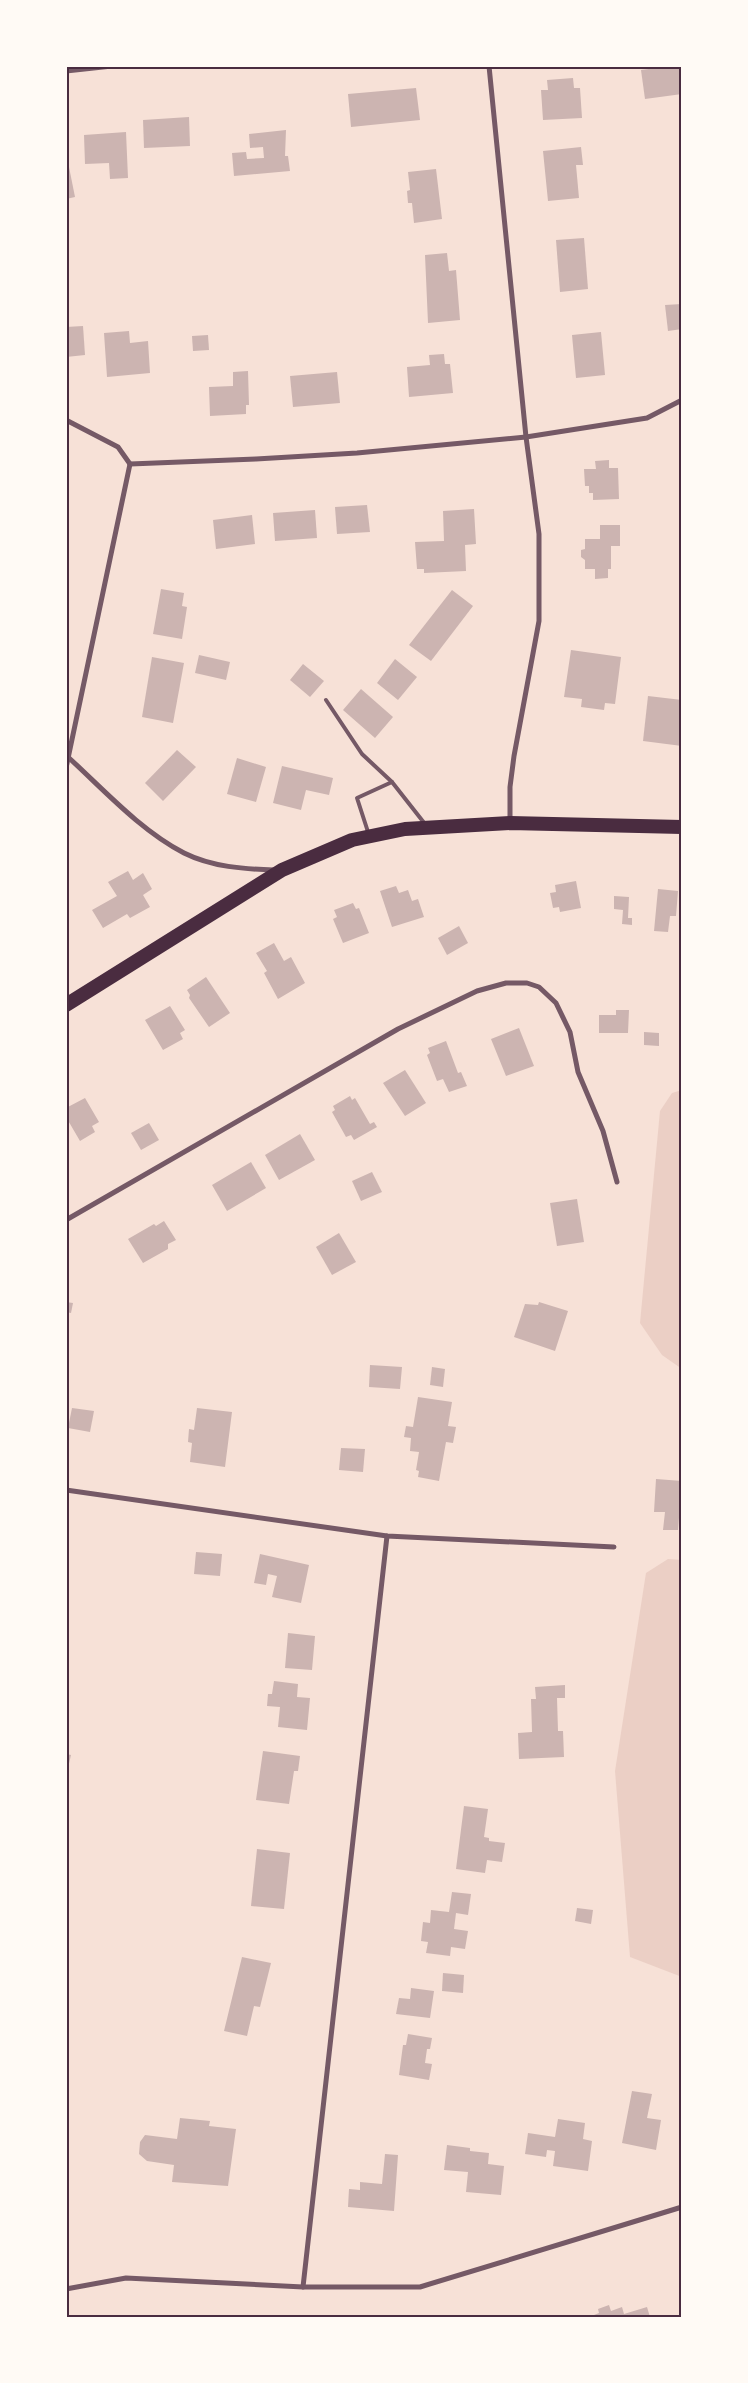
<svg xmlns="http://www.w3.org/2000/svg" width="748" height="2383" font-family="'Space Grotesk',sans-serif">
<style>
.green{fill:#ebcfc5}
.building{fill:#ccb4b1}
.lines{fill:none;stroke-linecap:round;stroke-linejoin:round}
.service{stroke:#755966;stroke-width:4}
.minor{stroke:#755966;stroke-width:5}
.trunk{stroke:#4a2c40;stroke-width:14}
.neatline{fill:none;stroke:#4a2c40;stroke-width:2}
</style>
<rect width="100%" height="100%" fill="#f7e1d7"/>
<!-- green -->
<g class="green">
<polygon points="682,1090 682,1369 662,1355 640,1323 660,1111 672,1093"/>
<polygon points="668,1559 682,1560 682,1977 630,1957 615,1771 646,1573"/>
</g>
<!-- building -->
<g class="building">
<polygon points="672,66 682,66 682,94 645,99 641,70"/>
<polygon points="573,78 574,88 580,88 582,118 543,120 541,90 548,90 547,80"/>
<polygon points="416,88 420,120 351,127 348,94"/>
<polygon points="189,117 190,146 144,148 143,120"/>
<polygon points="286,130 285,156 288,156 290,171 234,176 232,153 246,152 247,159 264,158 263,147 250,148 249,134"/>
<polygon points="126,132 128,178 110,179 109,163 85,164 84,135"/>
<polygon points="581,147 583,165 576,165 579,198 548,201 543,151"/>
<polygon points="66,152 75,197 66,199"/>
<polygon points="436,169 442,219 414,223 412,203 408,203 407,191 410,190 408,172"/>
<polygon points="584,238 588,289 560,292 556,240"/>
<polygon points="447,253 449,271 456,270 460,320 428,323 425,255"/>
<polygon points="682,304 682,329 668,331 665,305"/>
<polygon points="83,326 85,355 66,357 66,327"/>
<polygon points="129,331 130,343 148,341 150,373 107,377 104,333"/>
<polygon points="601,332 605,375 576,378 572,335"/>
<polygon points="208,335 209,350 193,351 192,336"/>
<polygon points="444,354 445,364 450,364 453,393 409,397 407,367 430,365 429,355"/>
<polygon points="248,371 249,405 246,405 246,414 210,416 209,387 233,386 233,372"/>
<polygon points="337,372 340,403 293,407 290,376"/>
<polygon points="609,460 609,468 618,468 619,499 593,500 593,493 589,493 589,486 585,486 584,469 596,469 595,461"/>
<polygon points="367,505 370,532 337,534 335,507"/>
<polygon points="474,509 476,544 465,545 466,571 424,573 424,569 417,569 415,542 444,541 443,511"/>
<polygon points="315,510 317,538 275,541 273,513"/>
<polygon points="252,515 255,544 216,549 213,520"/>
<polygon points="600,525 620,525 620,546 611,546 611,569 608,569 608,578 595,579 595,569 585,569 585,560 581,557 581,550 585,549 585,539 600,539"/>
<polygon points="161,589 184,593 182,606 187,607 182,639 153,634"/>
<polygon points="452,590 473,606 431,661 409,645"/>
<polygon points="571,650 621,657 615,704 605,703 604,710 581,707 582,699 564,697"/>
<polygon points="199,655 230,662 226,680 195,673"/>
<polygon points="152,657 184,663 173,723 142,717"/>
<polygon points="395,659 417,677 398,700 377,683"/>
<polygon points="303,664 324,681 310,697 290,680"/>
<polygon points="361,689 393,717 375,738 343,710"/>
<polygon points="648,696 682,700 682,746 643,741"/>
<polygon points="177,750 196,767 163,801 145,783"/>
<polygon points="237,758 266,767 256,802 227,794"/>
<polygon points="282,766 333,778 329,795 306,790 301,810 273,803"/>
<polygon points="128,871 133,880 143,873 152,889 143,895 150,907 130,918 127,914 103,928 92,910 117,896 108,882"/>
<polygon points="576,881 581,908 560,912 559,907 553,908 550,893 556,892 555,885"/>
<polygon points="396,886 399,893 408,890 412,901 418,899 424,917 392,927 380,891"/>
<polygon points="658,889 678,891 676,916 670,916 668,932 654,931"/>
<polygon points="614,896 629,897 628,918 632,918 632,925 622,924 623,910 614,909"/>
<polygon points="353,903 356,909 359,908 369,933 343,943 333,919 337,917 334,910"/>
<polygon points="459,926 468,943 447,955 438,938"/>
<polygon points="274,943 284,961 291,957 305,983 278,999 264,973 267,971 256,953"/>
<polygon points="206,977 230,1013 209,1027 189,998 190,995 187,990"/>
<polygon points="170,1006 185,1030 180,1033 183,1039 163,1050 145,1020"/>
<polygon points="616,1010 629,1010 628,1033 599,1033 599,1015 616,1015"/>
<polygon points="519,1028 534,1066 506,1076 491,1039"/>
<polygon points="644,1032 659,1033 659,1046 644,1045"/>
<polygon points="446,1041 458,1073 461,1072 467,1086 449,1092 443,1079 437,1081 427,1055 430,1053 428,1048"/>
<polygon points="405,1070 426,1103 405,1116 383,1083"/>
<polygon points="350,1096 352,1100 355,1098 370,1124 374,1122 377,1127 354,1140 351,1135 346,1137 332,1112 335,1110 333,1106"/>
<polygon points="85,1098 99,1122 92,1126 95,1132 80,1141 66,1117 66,1108"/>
<polygon points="149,1123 159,1140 141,1150 131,1133"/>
<polygon points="300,1134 315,1160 279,1180 265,1155"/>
<polygon points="251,1162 266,1188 227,1211 212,1185"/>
<polygon points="372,1172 382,1192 361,1201 352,1181"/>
<polygon points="577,1199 584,1242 557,1246 550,1203"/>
<polygon points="164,1221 176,1240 168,1244 168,1249 143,1263 128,1239 154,1224 156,1226"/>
<polygon points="339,1233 356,1262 332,1275 316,1247"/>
<polygon points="66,1302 73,1303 71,1313 66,1312"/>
<polygon points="539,1302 568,1311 555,1351 514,1337 525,1304 538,1305"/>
<polygon points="370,1365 402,1367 400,1389 369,1387"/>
<polygon points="432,1367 445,1369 443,1387 430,1385"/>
<polygon points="418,1397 452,1402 448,1426 456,1427 453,1443 446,1442 439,1481 418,1477 419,1471 416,1470 419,1452 410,1451 411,1438 404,1437 406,1426 413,1427"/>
<polygon points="72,1408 94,1411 90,1432 68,1428"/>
<polygon points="197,1408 232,1412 225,1467 190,1462 192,1443 188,1442 189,1429 194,1430"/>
<polygon points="341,1448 365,1449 363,1472 339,1470"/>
<polygon points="656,1479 682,1481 678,1530 663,1530 665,1512 654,1512"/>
<polygon points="196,1552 222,1554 220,1576 194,1574"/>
<polygon points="260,1554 309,1565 301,1603 272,1597 277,1576 268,1574 266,1585 254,1583"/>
<polygon points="288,1633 315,1636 312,1670 285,1668"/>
<polygon points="274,1681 298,1684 297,1697 310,1698 307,1730 278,1727 280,1707 267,1706 268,1694 272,1694"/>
<polygon points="565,1685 565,1698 557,1698 558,1731 563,1731 564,1757 519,1759 518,1733 532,1732 531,1699 536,1699 535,1687"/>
<polygon points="263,1751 300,1756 298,1771 294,1771 289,1804 256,1800"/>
<polygon points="66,1754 71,1755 67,1772 66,1772"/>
<polygon points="464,1806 488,1809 484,1837 489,1838 489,1841 505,1843 502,1862 487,1860 485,1873 456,1869"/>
<polygon points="257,1849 290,1853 284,1909 251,1906"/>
<polygon points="452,1892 471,1894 468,1915 456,1913 454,1929 468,1931 465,1949 451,1947 450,1956 426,1953 428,1942 421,1941 423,1922 430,1923 431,1910 449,1912"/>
<polygon points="577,1908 593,1910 591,1924 575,1921"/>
<polygon points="242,1957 271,1963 260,2007 254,2006 247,2036 224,2031"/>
<polygon points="443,1973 464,1975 463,1993 442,1991"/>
<polygon points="411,1988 434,1991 430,2018 396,2014 399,1998 410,1999"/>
<polygon points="408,2034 432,2038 430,2049 427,2049 425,2063 432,2064 429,2080 399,2075 403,2045 406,2045"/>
<polygon points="632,2091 652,2094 647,2118 661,2120 656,2150 622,2143"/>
<polygon points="180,2118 210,2121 209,2126 236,2129 228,2186 172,2182 174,2165 147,2161 139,2154 140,2142 145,2135 177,2139"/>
<polygon points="558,2119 585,2123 583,2139 592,2141 588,2171 553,2166 555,2151 547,2150 546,2157 525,2154 528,2133 555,2137"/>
<polygon points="447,2145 470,2148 470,2151 489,2153 488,2164 504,2166 501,2195 466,2192 468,2172 444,2170"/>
<polygon points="385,2154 398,2155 394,2211 348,2207 349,2189 360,2190 360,2182 382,2184"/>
<polygon points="609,2305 611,2311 622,2307 624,2314 647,2307 650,2317 589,2317 599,2313 598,2309"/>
</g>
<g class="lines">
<!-- service -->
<g class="service">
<polyline points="326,700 362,754 392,782 425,824"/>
<polyline points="369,835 357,798 392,782"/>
</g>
<!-- minor -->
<g class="minor">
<polyline points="489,66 526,437 539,534 539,621 514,756 510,787 510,822"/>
<polyline points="66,71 112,66"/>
<polyline points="66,420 118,447 130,464"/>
<polyline points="130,464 256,459 357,453 526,437 647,418 682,400"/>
<path d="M68 757C104 790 140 830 184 853 212 867 244 869 274 870"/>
<polyline points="66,768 130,464"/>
<polyline points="66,1220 398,1029 477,991 506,983 527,983 539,987 556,1003 570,1032 578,1072 603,1131 617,1182"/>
<polyline points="66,1490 387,1536 614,1547"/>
<polyline points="303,2287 387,1536"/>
<polyline points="66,2289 126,2278 303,2287 420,2287 682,2207"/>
</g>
<!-- trunk -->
<polyline class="trunk" points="66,1005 282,870 352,840 405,829 510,823 682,827"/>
</g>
<!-- border -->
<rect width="748" height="2383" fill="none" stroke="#fffaf5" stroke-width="135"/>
<rect x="68" y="68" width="612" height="2248" class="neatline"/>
</svg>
